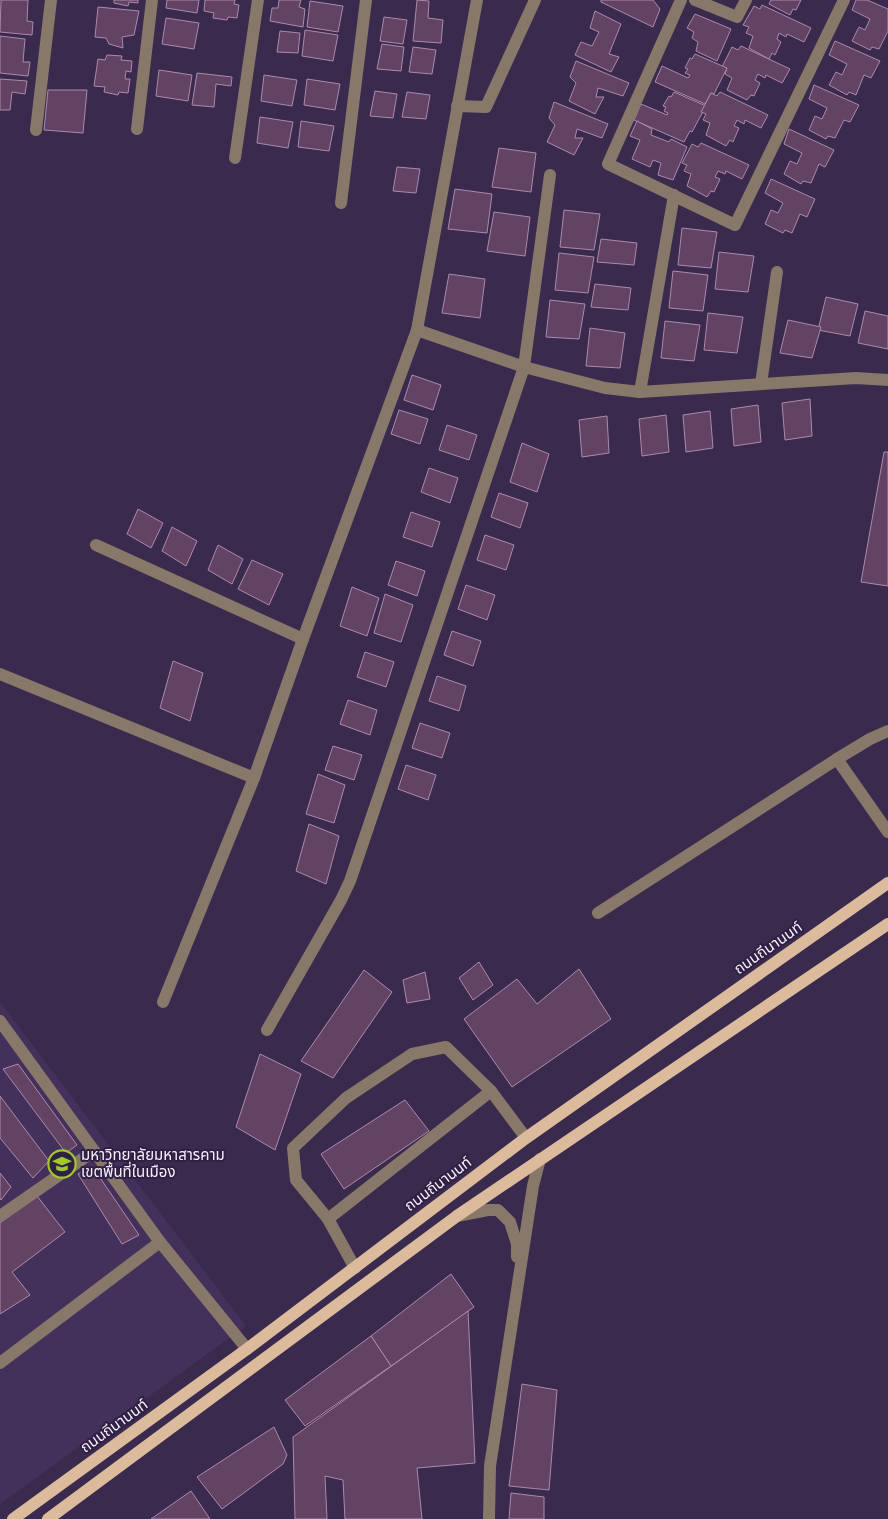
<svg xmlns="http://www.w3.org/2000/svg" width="888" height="1519" font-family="Manrope,'Noto Sans Thai',sans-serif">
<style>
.built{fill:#44315b}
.building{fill:#624364;stroke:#ac8aae}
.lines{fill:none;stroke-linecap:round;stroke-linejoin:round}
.minor{stroke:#887869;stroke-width:12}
.major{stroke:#dcbb9d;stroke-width:12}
.labels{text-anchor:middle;stroke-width:4;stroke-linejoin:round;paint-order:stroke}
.street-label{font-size:15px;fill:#f6f0fe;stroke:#302043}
.poi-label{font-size:15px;fill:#f6f0fe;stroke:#302043;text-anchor:start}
</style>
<rect width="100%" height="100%" fill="#3a2a4e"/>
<!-- built -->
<polygon class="built" points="0,1002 246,1326 0,1504"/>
<!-- building -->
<g class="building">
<polygon points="1,0 28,0 27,21 33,22 32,35 0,32"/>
<polygon points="114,0 138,0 138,3 129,2 128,6 114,3"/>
<polygon points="167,0 199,0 197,13 166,8"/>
<polygon points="205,0 235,0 234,4 239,5 237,18 228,17 227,20 213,18 214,13 204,11"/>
<polygon points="279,0 301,0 299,7 305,9 303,27 270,21 272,8 278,8"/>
<polygon points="417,0 429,1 428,18 443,20 441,43 413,41"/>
<polygon points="601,0 653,0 660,9 653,27 601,2"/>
<polygon points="771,0 801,0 796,10 793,9 790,15 769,4"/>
<polygon points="856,0 867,0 888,9 888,31 879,49 872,47 870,50 852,41 859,27 865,30 870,19 852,10"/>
<polygon points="310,1 343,6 338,32 307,27"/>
<polygon points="762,5 811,28 804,42 787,34 786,37 779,33 777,39 781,42 775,55 772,53 769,59 749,48 753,36 746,33 749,27 743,25 754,6 760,9"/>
<polygon points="98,7 139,11 134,35 122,37 123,48 109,44 106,38 95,37"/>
<polygon points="595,11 621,24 609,54 619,57 611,72 575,55 581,42 592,46 599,32 590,28"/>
<polygon points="695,14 731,29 717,61 696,51 698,42 692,38 694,32 687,28"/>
<polygon points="384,17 407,20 403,44 380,41"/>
<polygon points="166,18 199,23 194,49 162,44"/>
<polygon points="305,30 338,35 333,61 302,56"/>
<polygon points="280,31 300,33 298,53 277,52"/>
<polygon points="0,36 25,39 23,62 30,62 28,76 0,73"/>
<polygon points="835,41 880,61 871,78 864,75 856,95 849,92 847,95 829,85 836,72 842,75 847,64 829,55"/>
<polygon points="382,44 404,47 401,71 377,69"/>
<polygon points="741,46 790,69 782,83 766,75 765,78 758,74 755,80 760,83 754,96 751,95 747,100 727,90 732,78 725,74 727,68 722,67 732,47 738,50"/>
<polygon points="413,47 436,50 432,74 409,72"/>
<polygon points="695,54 727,68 714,94 711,93 705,104 655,82 662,66 688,78 690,75 685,73 688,69 685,68 690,58 692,59"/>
<polygon points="107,55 122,56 121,60 132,61 131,72 126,71 125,79 130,79 128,93 119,92 118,95 104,92 105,87 94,86 98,59 105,60"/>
<polygon points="576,61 629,83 623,96 598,88 596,97 604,97 595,114 569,101 576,83 570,77"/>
<polygon points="159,70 192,75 188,101 156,96"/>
<polygon points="197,73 232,77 231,86 216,84 214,107 192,105"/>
<polygon points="264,75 297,80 292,106 261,101"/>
<polygon points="0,79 27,81 25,94 12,92 10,110 0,110"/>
<polygon points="307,79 340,84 335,110 304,105"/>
<polygon points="814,85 859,105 850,122 844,120 835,138 828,136 826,139 809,130 815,116 822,119 827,108 809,99"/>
<polygon points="48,90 87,90 83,133 44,130"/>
<polygon points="375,91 397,94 393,118 370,116"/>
<polygon points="407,92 430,95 426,119 402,117"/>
<polygon points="674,92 706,106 692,132 690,131 684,142 634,120 641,104 667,115 668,113 664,111 666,107 663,106 669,96 671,97"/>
<polygon points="720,92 768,115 761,128 745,120 744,124 737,120 734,126 739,128 733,142 730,140 726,146 706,135 710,123 703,120 706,114 701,112 711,93 717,96"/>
<polygon points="554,102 608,124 602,138 577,129 575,138 583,138 574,155 547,142 555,125 549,118"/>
<polygon points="260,117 293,122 288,148 257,143"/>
<polygon points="301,121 334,126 329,151 298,147"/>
<polygon points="637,121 652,129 651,135 669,142 671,139 687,147 673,180 658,175 661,163 653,160 650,167 632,159 640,140 630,136"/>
<polygon points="789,129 834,150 825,167 819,164 811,183 803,181 801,184 784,174 790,161 797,164 802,153 784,144"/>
<polygon points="701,143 749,165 742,179 726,171 725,174 718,171 715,177 720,179 714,192 711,191 707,197 687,186 691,174 684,171 687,165 682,163 692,144 698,147"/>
<polygon points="499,148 536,153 531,192 492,187"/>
<polygon points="397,167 420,169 416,193 393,191"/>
<polygon points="771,179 815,199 807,217 800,214 792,233 785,230 783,233 765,224 771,210 778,213 783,203 765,193"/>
<polygon points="455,189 492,194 487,233 448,229"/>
<polygon points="564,210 600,214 594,250 560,247"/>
<polygon points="494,212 530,217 525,256 487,251"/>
<polygon points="682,228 717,232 711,268 678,265"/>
<polygon points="601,239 637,243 634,265 597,262"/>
<polygon points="719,252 754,256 748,292 715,289"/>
<polygon points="559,253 594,257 588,293 555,290"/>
<polygon points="673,271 708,275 703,311 669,308"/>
<polygon points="449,274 485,279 480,318 442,313"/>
<polygon points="595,284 631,288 628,310 591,307"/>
<polygon points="826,297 858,304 850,336 818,330"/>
<polygon points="550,300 585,304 579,339 546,337"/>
<polygon points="865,311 888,316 888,349 858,343"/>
<polygon points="708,313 743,317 737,353 704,350"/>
<polygon points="788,320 821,327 812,358 780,353"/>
<polygon points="665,321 700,325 694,361 661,358"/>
<polygon points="590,328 625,333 620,368 586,366"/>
<polygon points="412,375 441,385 433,410 404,400"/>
<polygon points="810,399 812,436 785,440 782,403"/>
<polygon points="758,405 761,442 734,446 731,409"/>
<polygon points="399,410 428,419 420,444 391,434"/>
<polygon points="710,411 713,448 686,452 683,415"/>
<polygon points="666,415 669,452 642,456 639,419"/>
<polygon points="607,416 609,453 582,457 579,420"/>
<polygon points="447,425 477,435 469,460 439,450"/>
<polygon points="522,443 549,454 537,492 510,482"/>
<polygon points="884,452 888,452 888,586 861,582"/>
<polygon points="429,468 458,478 450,503 421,492"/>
<polygon points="499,493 528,503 520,528 491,517"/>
<polygon points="138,509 163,523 151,548 127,534"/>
<polygon points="411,512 440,522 432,547 403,537"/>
<polygon points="172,527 197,541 186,566 162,551"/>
<polygon points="485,535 514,545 506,570 477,560"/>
<polygon points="218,545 243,559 232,584 208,570"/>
<polygon points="252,560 283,574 269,605 238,589"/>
<polygon points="396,561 425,571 417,596 388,585"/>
<polygon points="466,585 495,595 487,620 458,609"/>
<polygon points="352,587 379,598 367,636 340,626"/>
<polygon points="385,594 413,605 401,642 374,633"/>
<polygon points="452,631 481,641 473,666 444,655"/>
<polygon points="365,652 394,662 386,687 357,677"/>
<polygon points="173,661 203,673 190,721 160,708"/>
<polygon points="437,676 466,686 459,711 429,701"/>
<polygon points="348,700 377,710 370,735 340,724"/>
<polygon points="420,723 450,733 442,758 412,748"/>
<polygon points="333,746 362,755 354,780 325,770"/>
<polygon points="406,765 436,775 428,800 398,789"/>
<polygon points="318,774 345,785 334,823 306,814"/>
<polygon points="309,824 339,836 326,884 296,871"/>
<polygon points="479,962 493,985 473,1000 459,978"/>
<polygon points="579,969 611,1019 512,1087 464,1019 517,979 537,1004"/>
<polygon points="364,970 392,992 333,1078 301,1061"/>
<polygon points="425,972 430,999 407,1003 403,980"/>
<polygon points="260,1054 301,1074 275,1150 236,1127"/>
<polygon points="18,1064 77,1145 66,1153 3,1069"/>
<polygon points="0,1096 49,1161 33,1178 0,1138"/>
<polygon points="405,1100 429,1131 344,1189 321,1154"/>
<polygon points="92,1166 139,1235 122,1244 78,1174"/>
<polygon points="0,1173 11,1187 1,1200 0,1199"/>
<polygon points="37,1196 65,1232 12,1272 30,1295 0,1314 0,1223"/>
<polygon points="451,1274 474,1307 391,1366 371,1336"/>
<polygon points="468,1311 475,1463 417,1468 422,1519 345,1519 343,1480 325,1476 327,1519 295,1519 293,1437"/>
<polygon points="371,1336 391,1366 305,1426 285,1400"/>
<polygon points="522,1384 557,1390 549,1490 509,1486"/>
<polygon points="274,1427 287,1455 283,1464 222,1509 197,1477"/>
<polygon points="191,1491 210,1519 151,1519"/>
<polygon points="511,1493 544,1497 544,1519 509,1519"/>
</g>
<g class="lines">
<!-- minor -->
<g class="minor">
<polyline points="681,0 608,164 735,225 844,0"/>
<polyline points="695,0 737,17 746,0"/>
<polyline points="457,106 486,107 535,0"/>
<polyline points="137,129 152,0"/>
<polyline points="36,130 51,0"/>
<polyline points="235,158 258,0"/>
<polyline points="341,203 366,0"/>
<polyline points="417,330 524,367 605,388 640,392 856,378 888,380"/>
<polyline points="761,384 777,272"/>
<polyline points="640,392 674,195"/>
<polyline points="96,545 303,639"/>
<polyline points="0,674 254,778 303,639 417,330 477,0"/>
<polyline points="888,731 870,739 837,759 888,832"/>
<polyline points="598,913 837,759"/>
<polyline points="163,1002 254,778"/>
<polyline points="0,1021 160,1242 247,1349"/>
<polyline points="267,1030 341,900 350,881 524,367 550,175"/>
<polyline points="0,1216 94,1151"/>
<polyline points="457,1216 488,1210 498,1210 510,1222 517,1244 517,1257"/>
<polyline points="328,1219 491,1091"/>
<polyline points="355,1268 328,1219 296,1180 293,1148 346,1098 412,1054 446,1047 491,1091 526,1138"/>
<polyline points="0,1363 160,1242"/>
<polyline points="489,1519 490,1466 533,1186 540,1159"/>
</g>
<!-- major -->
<g class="major">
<polyline points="13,1519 247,1349 526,1138 888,883"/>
<polyline points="48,1519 457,1216 888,924"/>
</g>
</g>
<!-- icons -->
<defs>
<g id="university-ring" transform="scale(1.4375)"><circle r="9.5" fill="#302043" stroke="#a0c92c" stroke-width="1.5"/><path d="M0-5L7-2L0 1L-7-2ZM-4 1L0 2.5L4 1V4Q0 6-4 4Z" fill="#a0c92c"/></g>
</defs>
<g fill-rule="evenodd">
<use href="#university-ring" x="62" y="1164"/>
</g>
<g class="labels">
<!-- street labels -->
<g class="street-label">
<text transform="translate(768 948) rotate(-35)" y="5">ถนนถีนานนท์</text>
<text transform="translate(438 1184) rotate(-37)" y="5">ถนนถีนานนท์</text>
<text transform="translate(114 1426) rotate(-36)" y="5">ถนนถีนานนท์</text>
</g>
<!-- poi labels -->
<g class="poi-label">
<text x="81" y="1160">มหาวิทยาลัยมหาสารคาม<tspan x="81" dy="17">เขตพื้นที่ในเมือง</tspan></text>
</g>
</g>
</svg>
